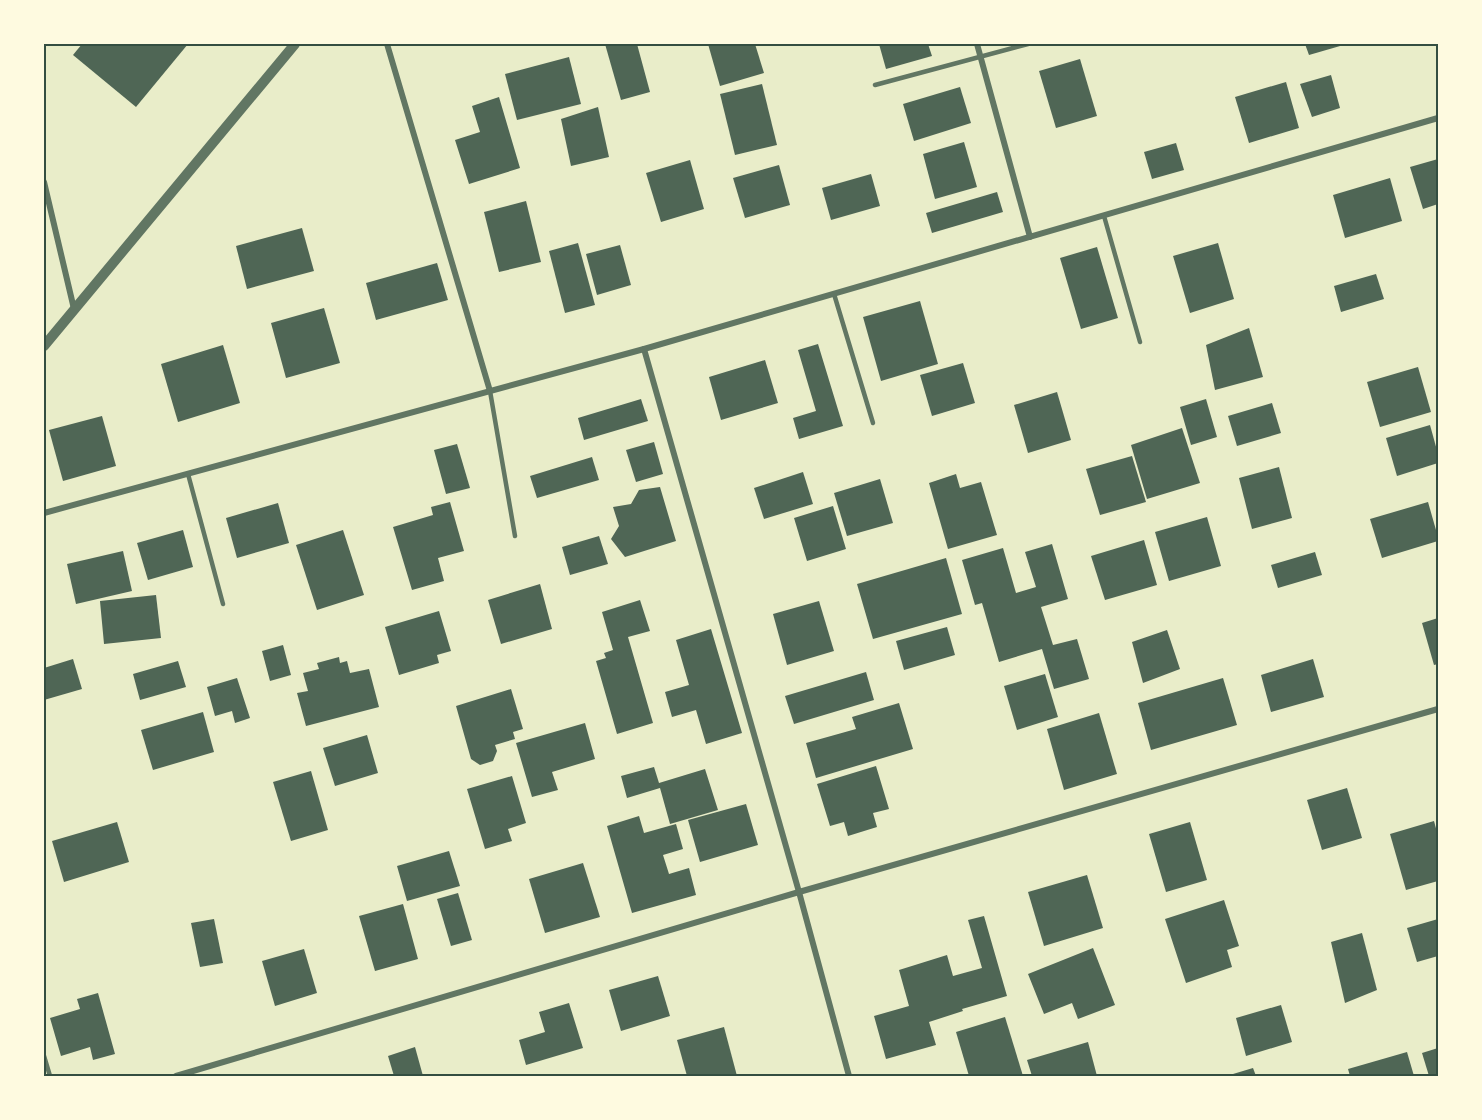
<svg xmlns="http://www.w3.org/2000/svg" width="1482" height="1120" font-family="Roboto,sans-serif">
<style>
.building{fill:#4f6655}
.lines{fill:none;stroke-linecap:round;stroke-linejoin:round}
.service{stroke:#617663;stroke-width:4.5}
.minor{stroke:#617663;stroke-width:6}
.tertiary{stroke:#617663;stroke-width:10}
.neatline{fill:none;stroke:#344e41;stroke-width:2}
</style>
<rect width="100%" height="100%" fill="#e9edc9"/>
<!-- building -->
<g class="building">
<polygon points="82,44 188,44 136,107 73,55"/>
<polygon points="605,44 637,44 650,92 621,100"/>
<polygon points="708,44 755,44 764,73 720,86"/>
<polygon points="879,44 928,44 932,56 886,69"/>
<polygon points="1305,44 1347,44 1309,55"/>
<polygon points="569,57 581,104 517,120 505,74"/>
<polygon points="1080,59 1097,116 1056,128 1039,71"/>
<polygon points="1331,75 1340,108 1312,117 1300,84"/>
<polygon points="1286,82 1299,128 1249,143 1235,97"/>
<polygon points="762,84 777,145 735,155 720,94"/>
<polygon points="960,87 971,123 914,141 903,104"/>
<polygon points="499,97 520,168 469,184 455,140 480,132 472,106"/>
<polygon points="598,107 609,157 571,166 561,119"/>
<polygon points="964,142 977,187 935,199 923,154"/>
<polygon points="1176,143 1184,170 1152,179 1144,152"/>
<polygon points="1438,159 1438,204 1423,209 1410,167"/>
<polygon points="690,160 704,209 661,222 646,173"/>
<polygon points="779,165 790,205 745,218 733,178"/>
<polygon points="871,174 880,206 831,220 822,188"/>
<polygon points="1390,178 1402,221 1345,238 1333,195"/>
<polygon points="997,192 1003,212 932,233 926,213"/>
<polygon points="526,201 541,262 499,272 484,212"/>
<polygon points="302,228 314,271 247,289 236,246"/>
<polygon points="578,243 595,305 565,313 549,251"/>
<polygon points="1218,243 1234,299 1190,313 1173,256"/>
<polygon points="620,245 631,285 597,295 586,254"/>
<polygon points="1097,247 1118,318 1081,329 1060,258"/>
<polygon points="437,263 448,300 376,320 366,283"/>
<polygon points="1376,274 1384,299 1341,312 1334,286"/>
<polygon points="920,301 938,364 881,381 863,317"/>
<polygon points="324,308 340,363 286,378 271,323"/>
<polygon points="1249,328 1263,377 1215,390 1206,345"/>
<polygon points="818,344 843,426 799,439 793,418 816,411 798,350"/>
<polygon points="223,345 240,403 178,422 161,364"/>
<polygon points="765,360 778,403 721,420 709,377"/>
<polygon points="963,363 975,403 932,416 920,375"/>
<polygon points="1418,367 1431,412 1380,427 1367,382"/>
<polygon points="1057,392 1071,440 1028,453 1014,405"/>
<polygon points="641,399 648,421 584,440 578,418"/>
<polygon points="1206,399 1217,437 1191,445 1180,407"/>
<polygon points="1272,403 1281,433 1237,446 1228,416"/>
<polygon points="102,416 116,466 63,481 49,430"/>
<polygon points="1430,425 1438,454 1438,463 1397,476 1386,438"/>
<polygon points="1182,428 1200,483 1147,499 1131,445"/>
<polygon points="654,442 663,474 636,482 626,450"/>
<polygon points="457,444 470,488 446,494 434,450"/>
<polygon points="1132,456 1146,502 1100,515 1086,469"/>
<polygon points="592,457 599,480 537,498 530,476"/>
<polygon points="1279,467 1292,518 1252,529 1239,478"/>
<polygon points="803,472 813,504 764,519 754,488"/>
<polygon points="956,474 960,488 981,482 997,535 948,549 929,483"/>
<polygon points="880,479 893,523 847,536 834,493"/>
<polygon points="660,487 676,541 625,557 611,539 619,526 613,507 631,504 639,490"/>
<polygon points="450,502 464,551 438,558 444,581 412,590 393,527 433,515 431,507"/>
<polygon points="1428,502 1438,537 1438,541 1382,558 1370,519"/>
<polygon points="278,503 289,543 237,558 226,518"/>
<polygon points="833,506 846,549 807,561 794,518"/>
<polygon points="1207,517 1221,566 1169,581 1155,532"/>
<polygon points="183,530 193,567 148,580 137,543"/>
<polygon points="343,530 364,595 317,610 296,545"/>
<polygon points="599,536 608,564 570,575 562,547"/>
<polygon points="1144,540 1157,585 1105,600 1091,556"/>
<polygon points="1052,544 1068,599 1041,607 1053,645 1077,639 1089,679 1054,689 1042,649 999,662 982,603 975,605 962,560 1003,548 1016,593 1036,587 1025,552"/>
<polygon points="123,551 132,591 76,604 67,564"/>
<polygon points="1315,552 1322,575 1278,588 1271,565"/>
<polygon points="946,558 962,614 873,639 857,584"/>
<polygon points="540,584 552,629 501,644 488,600"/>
<polygon points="156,595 161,638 104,644 100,601"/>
<polygon points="640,600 650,631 628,637 653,723 617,734 596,661 606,658 604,653 613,650 602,612"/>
<polygon points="819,601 834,651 787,665 773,614"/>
<polygon points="439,611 451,651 437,655 439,663 399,675 385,627"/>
<polygon points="1438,618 1438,664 1434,665 1422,623"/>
<polygon points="947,627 955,655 904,670 896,641"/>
<polygon points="711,629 742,733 706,744 696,710 672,717 665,692 689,685 676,640"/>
<polygon points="1167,630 1180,669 1143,683 1132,642"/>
<polygon points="283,645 291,675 270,681 262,651"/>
<polygon points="339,657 340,663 347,661 350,673 369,669 379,707 306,726 297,693 308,691 303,673 319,669 317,663"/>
<polygon points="73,659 82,689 44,700 44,668"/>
<polygon points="1313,659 1324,697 1271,712 1261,675"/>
<polygon points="178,661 186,687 140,700 133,674"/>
<polygon points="866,672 874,700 794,724 785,696"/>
<polygon points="1045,674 1058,717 1017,730 1004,686"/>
<polygon points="237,678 250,718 235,723 232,711 215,716 207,687"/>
<polygon points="1223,678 1237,725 1151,750 1138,703"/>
<polygon points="511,689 523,729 513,732 515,739 495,745 497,751 493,761 480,765 471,759 456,706"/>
<polygon points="899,703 913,749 816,778 806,743 856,729 852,717"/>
<polygon points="203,712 214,752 153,770 141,730"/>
<polygon points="1099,713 1117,774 1064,790 1047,729"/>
<polygon points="585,723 595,759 552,772 558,790 532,797 516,743"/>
<polygon points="367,735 378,773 335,786 323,748"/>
<polygon points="876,766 889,809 873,813 877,827 848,836 844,822 830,826 817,784"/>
<polygon points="654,767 659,783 705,769 718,810 670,824 660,788 627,798 621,776"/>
<polygon points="311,771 328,830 291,841 273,782"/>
<polygon points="512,776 526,823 508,829 512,841 485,849 467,789"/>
<polygon points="1347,788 1362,838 1322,850 1307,800"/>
<polygon points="746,804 758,845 700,862 688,820"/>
<polygon points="639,816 644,833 676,824 683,849 663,855 669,874 689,868 696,895 632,913 607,826"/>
<polygon points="1434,821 1438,836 1438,881 1406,890 1390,834"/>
<polygon points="117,822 129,862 64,882 52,841"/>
<polygon points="1190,822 1207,880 1166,892 1149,834"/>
<polygon points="449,851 460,886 407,901 397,866"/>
<polygon points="583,863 600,917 545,933 529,879"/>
<polygon points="1087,875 1103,928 1044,946 1028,892"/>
<polygon points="458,893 472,940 451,946 437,899"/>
<polygon points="1224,900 1239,946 1227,950 1232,967 1186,983 1165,919"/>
<polygon points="403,904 418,959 375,971 359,916"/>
<polygon points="984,916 1007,996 962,1009 963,1011 929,1022 936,1045 886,1059 874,1016 909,1006 899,970 947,955 953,976 982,968 968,920"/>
<polygon points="214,919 223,963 200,967 191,923"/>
<polygon points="1438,919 1438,956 1417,962 1407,928"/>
<polygon points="1362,933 1377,990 1345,1003 1331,942"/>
<polygon points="1093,948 1115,1005 1078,1019 1072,1003 1044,1014 1028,974"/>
<polygon points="304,949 317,993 275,1006 262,961"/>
<polygon points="658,976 670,1016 621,1031 609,990"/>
<polygon points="98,993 115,1054 93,1060 90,1047 61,1056 50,1018 80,1009 77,999"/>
<polygon points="569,1003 583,1048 526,1065 519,1040 545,1032 539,1012"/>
<polygon points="1281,1005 1292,1042 1246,1056 1236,1018"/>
<polygon points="1005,1017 1023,1076 969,1076 956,1032"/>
<polygon points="724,1027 737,1076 687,1076 677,1040"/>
<polygon points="1088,1042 1097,1076 1032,1076 1027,1060"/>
<polygon points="415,1047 423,1076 394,1076 388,1056"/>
<polygon points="1438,1048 1438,1076 1429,1076 1422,1053"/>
<polygon points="1407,1052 1414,1076 1350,1076 1348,1069"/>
<polygon points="1253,1068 1256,1076 1234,1076 1233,1074"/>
</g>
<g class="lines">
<!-- service -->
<g class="service">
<polyline points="875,85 1028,44"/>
<polyline points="1104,216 1140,342"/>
<polyline points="834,294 873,423"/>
<polyline points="490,391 515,536"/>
<polyline points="188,474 223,604"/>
<polyline points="44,1056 50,1076"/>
</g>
<!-- minor -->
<g class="minor">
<polyline points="387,44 490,391"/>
<polyline points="977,44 1030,237"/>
<polyline points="44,182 74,309"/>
<polyline points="644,349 799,892 849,1076"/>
<polyline points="44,513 644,349 1438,118"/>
<polyline points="176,1076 799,892 1438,709"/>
</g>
<!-- tertiary -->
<polyline class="tertiary" points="44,346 295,44"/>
</g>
<!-- border -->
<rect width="1482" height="1120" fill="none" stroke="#fefae0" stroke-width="90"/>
<rect x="45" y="45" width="1392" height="1030" class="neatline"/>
</svg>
